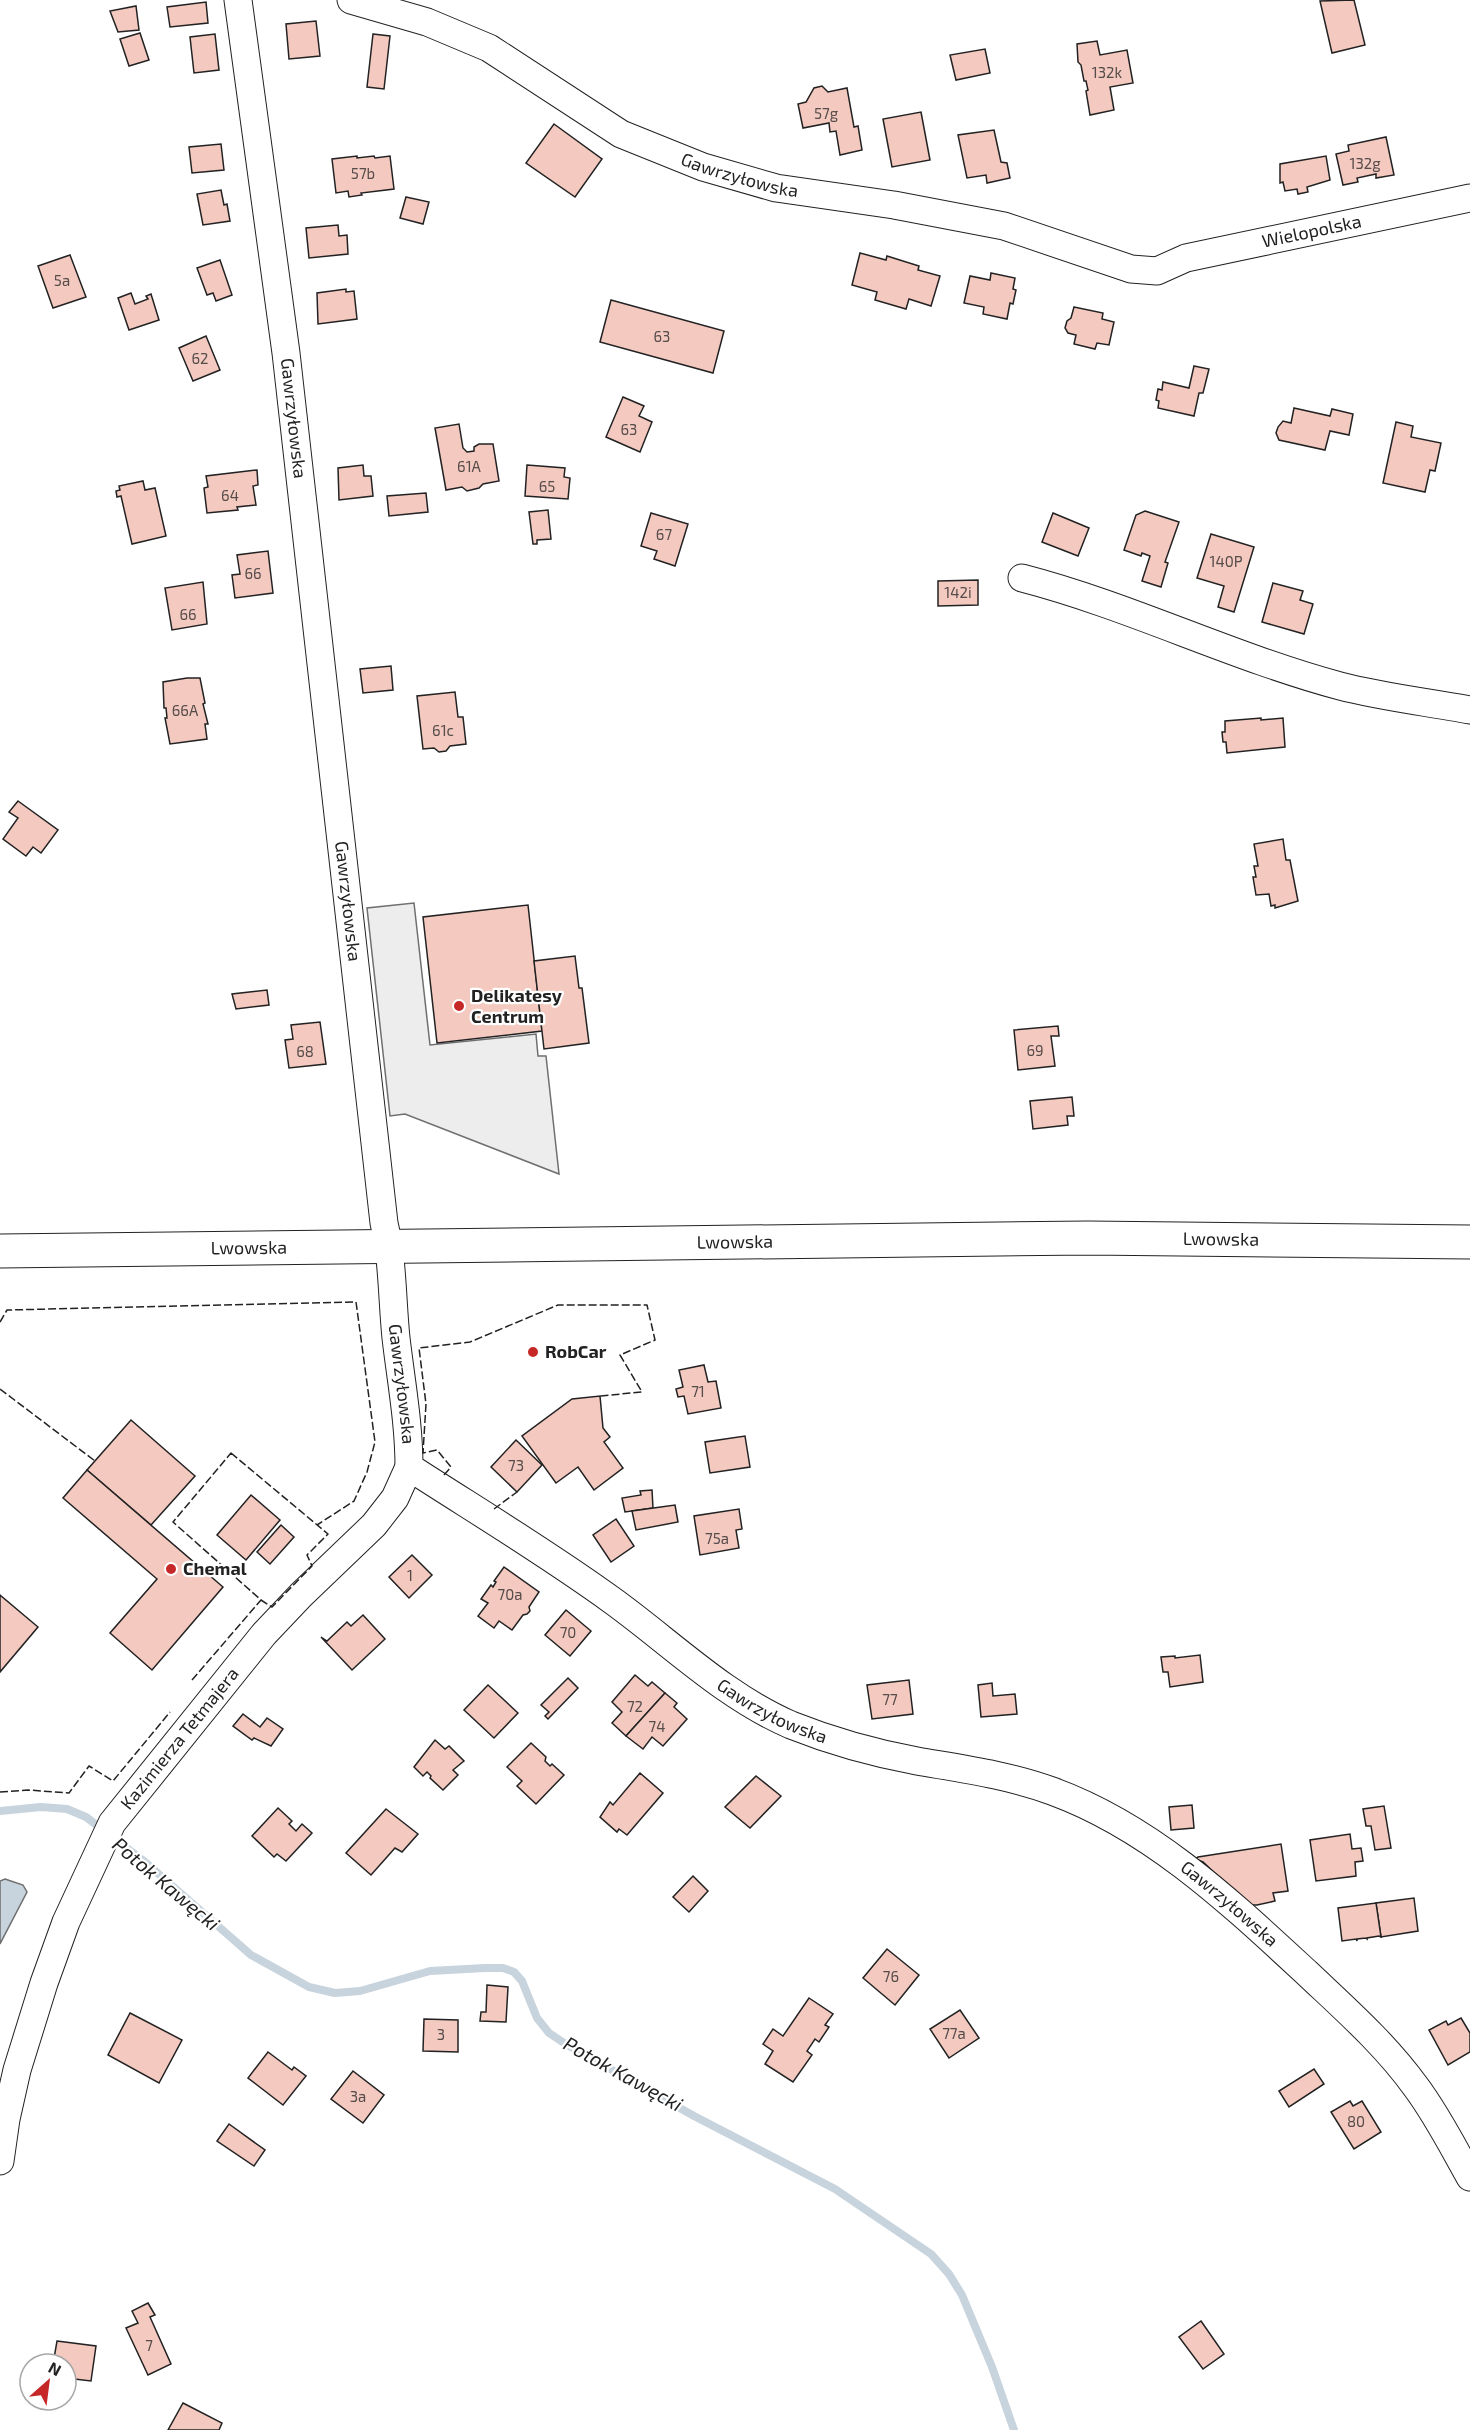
<svg xmlns="http://www.w3.org/2000/svg" width="1470" height="2430" font-family="'Exo 2',sans-serif">
<style>
.parking{fill:#ededed;stroke:#6f6f6f;stroke-width:1.5}
.water{fill:#c7d3dd;stroke:#6f6f6f;stroke-width:1.5}
.lines{fill:none;stroke-linecap:round;stroke-linejoin:round}
.stream{stroke:#c7d3dd;stroke-width:8}
.building{fill:#f3c9c0;stroke:#222;stroke-width:1.5}
.minor-casing{stroke:#222;stroke-width:29}
.major-casing{stroke:#222;stroke-width:35}
.minor{stroke:#fff;stroke-width:27}
.major{stroke:#fff;stroke-width:33}
.fence{stroke:#222;stroke-width:1.5;stroke-dasharray:8 3;stroke-linecap:butt}
.poi-dot{fill:#c62828;stroke:#fff;stroke-width:2}
.labels{text-anchor:middle;stroke-width:4.5;stroke-linejoin:round;paint-order:stroke}
.number-label{font-size:15px;fill:#564c4a}
.street-label{font-size:18px;fill:#222;stroke:#fff}
.poi-label{font-size:18px;font-weight:bold;fill:#222;stroke:#fff;text-anchor:start}
.water-label{font-size:20px;font-style:italic;fill:#222;stroke:#fff}
</style>
<rect width="100%" height="100%" fill="#fff"/>
<!-- parking -->
<polygon class="parking" points="414,903 430,1045 536,1034 538,1056 546,1056 559,1174 405,1114 390,1116 367,908"/>
<!-- water -->
<polygon class="water" points="5,1879 23,1885 27,1892 0,1944 0,1881"/>
<g class="lines">
<!-- stream -->
<polyline class="stream" points="0,1811 41,1807 67,1809 86,1817 145,1862 251,1955 309,1987 335,1993 360,1991 430,1971 485,1968 503,1968 514,1972 522,1981 537,2018 549,2033 564,2043 694,2116 835,2189 931,2254 949,2274 962,2295 992,2367 1014,2430"/>
</g>
<!-- building -->
<g class="building">
<polygon points="1354,0 1365,45 1332,53 1320,1"/>
<polygon points="206,2 208,23 170,27 167,7"/>
<polygon points="136,6 139,30 118,32 110,11"/>
<polygon points="316,21 320,56 289,59 286,24"/>
<polygon points="140,33 149,60 129,66 120,39"/>
<polygon points="215,34 219,70 194,73 190,37"/>
<polygon points="373,34 390,36 384,89 367,87"/>
<polygon points="1097,41 1100,55 1127,50 1133,83 1110,87 1114,110 1090,115 1086,91 1088,90 1086,81 1084,81 1081,65 1078,62 1077,44"/>
<polygon points="985,49 990,73 956,80 950,55"/>
<polygon points="822,86 828,92 847,88 854,127 858,126 862,150 840,155 836,131 830,132 829,123 803,128 798,104 806,102 814,88"/>
<polygon points="921,112 930,160 892,167 883,119"/>
<polygon points="554,124 602,159 575,197 526,163"/>
<polygon points="994,130 1001,162 1007,163 1010,178 987,183 986,175 967,178 958,135"/>
<polygon points="1386,137 1394,175 1376,178 1376,174 1357,178 1358,182 1343,185 1336,154 1349,151 1348,145"/>
<polygon points="221,144 224,170 192,173 189,147"/>
<polygon points="357,156 357,158 374,156 375,158 390,156 394,189 361,193 362,195 349,197 348,191 336,193 332,159"/>
<polygon points="1326,156 1330,180 1307,187 1308,192 1298,194 1297,189 1285,191 1283,182 1280,183 1280,164"/>
<polygon points="221,190 224,205 227,204 230,221 203,225 197,194"/>
<polygon points="406,197 429,202 423,224 400,218"/>
<polygon points="338,225 339,236 347,235 348,254 309,258 306,228"/>
<polygon points="860,253 886,260 887,256 919,266 918,270 940,276 931,306 909,299 906,309 875,300 877,292 852,285"/>
<polygon points="70,255 86,297 53,308 38,266"/>
<polygon points="220,260 232,295 216,301 213,293 207,295 197,268"/>
<polygon points="991,273 1015,278 1013,289 1016,290 1013,304 1010,303 1007,319 983,314 984,307 964,303 970,276 990,280"/>
<polygon points="346,289 346,292 354,291 357,319 318,324 317,293"/>
<polygon points="131,293 135,304 148,299 146,296 151,294 159,320 129,330 118,298"/>
<polygon points="611,300 724,331 713,373 600,342"/>
<polygon points="1074,307 1103,313 1102,319 1114,322 1109,345 1097,343 1095,349 1074,344 1076,335 1068,333 1065,328 1067,321 1071,318"/>
<polygon points="206,336 220,370 193,381 179,348"/>
<polygon points="1194,366 1209,369 1203,393 1199,393 1194,416 1158,408 1159,401 1156,400 1158,389 1162,390 1163,382 1189,388"/>
<polygon points="623,397 644,406 639,416 652,422 640,452 606,437"/>
<polygon points="1294,408 1330,416 1332,409 1353,414 1349,435 1330,431 1325,450 1279,440 1276,433 1278,427 1283,421 1291,423"/>
<polygon points="1396,422 1413,426 1411,437 1441,443 1435,471 1430,470 1425,492 1383,483"/>
<polygon points="459,424 463,448 467,452 474,451 474,447 479,444 493,444 499,481 483,484 479,488 467,491 462,487 446,490 435,428"/>
<polygon points="363,465 364,476 371,476 373,496 339,500 338,468"/>
<polygon points="527,465 565,468 564,477 570,478 568,499 525,496"/>
<polygon points="257,470 258,485 253,486 256,505 237,507 238,510 207,513 204,488 208,487 206,476"/>
<polygon points="143,481 145,490 155,488 166,536 132,544 121,496 117,497 116,491 120,490 119,486"/>
<polygon points="426,493 428,512 389,516 387,496"/>
<polygon points="548,510 551,539 537,540 537,544 533,544 529,512"/>
<polygon points="1145,511 1179,522 1165,562 1168,563 1161,587 1142,581 1150,556 1142,553 1141,556 1124,550 1136,515"/>
<polygon points="651,513 688,524 675,566 654,559 657,551 641,546"/>
<polygon points="1053,513 1089,528 1078,556 1042,542"/>
<polygon points="1211,534 1254,547 1234,612 1218,607 1224,586 1197,578"/>
<polygon points="268,551 273,593 235,598 232,575 240,574 237,555"/>
<polygon points="978,580 978,605 938,606 938,581"/>
<polygon points="203,582 207,624 172,630 165,588"/>
<polygon points="1273,583 1303,591 1300,600 1313,604 1304,634 1262,622"/>
<polygon points="391,666 393,690 363,693 360,669"/>
<polygon points="187,678 200,678 205,703 203,704 208,724 205,724 207,739 170,744 165,718 167,718 166,708 164,708 163,682"/>
<polygon points="455,692 458,717 463,717 466,744 450,746 446,751 439,752 434,748 423,749 417,696"/>
<polygon points="1261,718 1261,720 1283,718 1285,747 1227,753 1226,742 1223,742 1222,732 1225,732 1225,721"/>
<polygon points="18,801 58,830 41,853 33,847 26,856 3,839 18,818 9,812"/>
<polygon points="1283,839 1286,860 1290,860 1298,901 1275,908 1275,905 1271,906 1269,894 1256,895 1253,877 1256,877 1254,866 1258,866 1254,844"/>
<polygon points="528,905 542,1031 437,1043 423,917"/>
<polygon points="575,956 579,988 582,988 589,1043 544,1049 534,961"/>
<polygon points="267,990 269,1005 236,1009 232,994"/>
<polygon points="320,1022 326,1064 289,1068 285,1040 293,1039 291,1025"/>
<polygon points="1058,1026 1059,1036 1051,1036 1055,1066 1018,1070 1014,1030"/>
<polygon points="1072,1097 1074,1116 1067,1116 1068,1125 1033,1129 1030,1101"/>
<polygon points="704,1365 708,1382 716,1381 721,1408 688,1414 684,1396 678,1397 676,1389 683,1387 679,1370"/>
<polygon points="600,1396 603,1428 610,1437 604,1442 623,1468 594,1490 578,1467 556,1483 522,1436 572,1399"/>
<polygon points="131,1420 195,1476 151,1525 87,1470"/>
<polygon points="745,1436 750,1467 710,1473 705,1442"/>
<polygon points="516,1440 542,1465 517,1492 491,1467"/>
<polygon points="87,1470 196,1564 199,1574 209,1575 223,1587 152,1670 110,1633 157,1579 63,1498"/>
<polygon points="652,1490 653,1508 625,1512 622,1498 641,1495 640,1491"/>
<polygon points="251,1495 280,1520 246,1560 217,1535"/>
<polygon points="675,1505 678,1522 636,1530 632,1511"/>
<polygon points="739,1509 742,1529 736,1530 739,1548 700,1555 694,1516"/>
<polygon points="616,1519 634,1546 611,1562 593,1535"/>
<polygon points="281,1525 294,1537 270,1564 257,1552"/>
<polygon points="412,1555 432,1575 409,1598 389,1577"/>
<polygon points="504,1567 539,1592 529,1607 530,1611 527,1614 523,1615 512,1630 499,1621 494,1628 478,1616 488,1603 481,1599 491,1585 493,1587 496,1582 494,1581"/>
<polygon points="0,1595 38,1627 0,1672"/>
<polygon points="566,1610 591,1631 570,1656 545,1635"/>
<polygon points="363,1615 385,1639 352,1670 321,1637 327,1641 347,1622 351,1626"/>
<polygon points="1200,1655 1203,1682 1170,1687 1168,1672 1163,1672 1161,1657 1175,1656 1175,1658"/>
<polygon points="635,1675 648,1686 652,1682 665,1693 626,1736 612,1723 622,1712 612,1702"/>
<polygon points="568,1678 578,1688 548,1719 545,1716 549,1712 541,1705"/>
<polygon points="909,1680 913,1714 872,1719 867,1685"/>
<polygon points="992,1683 993,1696 1015,1694 1017,1714 981,1717 978,1685"/>
<polygon points="488,1685 518,1713 494,1738 464,1710"/>
<polygon points="665,1693 677,1703 674,1707 687,1719 663,1746 652,1737 643,1749 626,1736"/>
<polygon points="243,1714 260,1727 267,1718 283,1729 271,1746 254,1738 252,1740 233,1726"/>
<polygon points="435,1740 445,1749 449,1746 464,1761 453,1770 458,1775 443,1790 430,1778 431,1776 427,1772 423,1776 414,1767"/>
<polygon points="531,1743 546,1757 545,1761 550,1766 552,1764 564,1775 536,1804 517,1786 522,1781 507,1767"/>
<polygon points="640,1773 663,1793 627,1835 619,1829 617,1832 600,1817 610,1802 613,1805"/>
<polygon points="756,1776 781,1796 750,1828 725,1807"/>
<polygon points="1192,1805 1194,1828 1171,1830 1169,1807"/>
<polygon points="1384,1806 1391,1848 1375,1850 1371,1826 1366,1826 1363,1809"/>
<polygon points="278,1808 292,1821 289,1824 296,1831 302,1824 312,1833 286,1861 277,1854 274,1857 252,1836"/>
<polygon points="386,1809 418,1834 402,1852 395,1848 371,1875 346,1853"/>
<polygon points="1350,1834 1352,1849 1361,1848 1363,1861 1355,1862 1356,1876 1316,1881 1310,1840"/>
<polygon points="1281,1844 1288,1891 1273,1893 1275,1901 1257,1905 1248,1905 1203,1862 1195,1859 1198,1857"/>
<polygon points="693,1876 708,1891 689,1912 673,1897"/>
<polygon points="1414,1898 1418,1931 1381,1937 1376,1903"/>
<polygon points="1376,1903 1381,1937 1379,1936 1367,1938 1367,1939 1366,1938 1357,1939 1357,1941 1356,1939 1342,1941 1338,1908"/>
<polygon points="887,1949 919,1975 895,2005 863,1978"/>
<polygon points="487,1985 508,1987 506,2022 480,2021 481,2012 486,2012"/>
<polygon points="809,1998 833,2014 825,2025 829,2027 819,2042 815,2039 807,2051 812,2055 793,2082 765,2064 773,2051 763,2044 773,2029 783,2036"/>
<polygon points="960,2010 979,2038 949,2058 930,2029"/>
<polygon points="130,2013 182,2040 159,2083 108,2055"/>
<polygon points="1461,2018 1470,2033 1470,2052 1448,2065 1429,2030 1446,2021 1448,2025"/>
<polygon points="424,2019 458,2020 458,2052 423,2051"/>
<polygon points="268,2052 292,2070 294,2067 306,2076 283,2105 248,2078"/>
<polygon points="1314,2069 1324,2084 1289,2107 1279,2091"/>
<polygon points="353,2071 384,2095 363,2123 331,2099"/>
<polygon points="1350,2101 1353,2106 1362,2101 1381,2132 1354,2149 1331,2112"/>
<polygon points="229,2124 265,2150 254,2166 217,2141"/>
<polygon points="148,2303 155,2315 150,2317 171,2364 148,2375 126,2328 138,2323 132,2311"/>
<polygon points="1201,2321 1224,2354 1203,2369 1179,2337"/>
<polygon points="57,2341 96,2346 91,2381 66,2378 66,2364 53,2364"/>
<polygon points="183,2403 222,2423 219,2430 168,2430"/>
</g>
<g class="lines">
<!-- minor casing -->
<g class="minor-casing">
<g id="minor">
<path id="s1" d="M238 0 286 353 384 1223C393 1261 392 1299 396 1338 401 1381 409 1423 409 1467 477 1511 547 1553 613 1601 671 1643 724 1696 791 1725 831 1741 874 1753 917 1761 963 1769 1008 1775 1052 1791 1151 1827 1230 1902 1307 1973 1345 2009 1385 2044 1416 2087 1437 2115 1453 2147 1470 2177"/>
<path id="s2" d="M351 0 427 22 489 48 621 134 703 167 776 188 894 205 1004 226 1131 269 1157 271 1186 258 1470 198"/>
<path d="M1022 578C1130 606 1232 657 1340 686 1382 697 1427 702 1470 710"/>
<path id="s3" d="M0 2161 6 2119 17 2070 44 1983 66 1922 112 1823 264 1634 301 1595 374 1525 395 1498 409 1467"/>
</g>
</g>
<!-- major casing -->
<g class="major-casing">
<g id="major">
<path id="s4" d="M0 1251 1088 1238 1470 1242"/>
</g>
</g>
<!-- minor -->
<use href="#minor" class="minor"/>
<!-- major -->
<use href="#major" class="major"/>
<!-- fence -->
<g class="fence">
<polyline points="0,1322 7,1310 356,1302 375,1442 367,1472 354,1501 317,1525"/>
<polyline points="0,1389 95,1461"/>
<polygon points="231,1453 328,1534 307,1555 312,1566 272,1607 261,1600 173,1522"/>
<polyline points="444,1475 451,1467 437,1450 423,1453 426,1404 419,1348 470,1342 558,1305 647,1305 655,1340 620,1355 642,1392 600,1396"/>
<polyline points="494,1509 517,1492"/>
<polyline points="192,1680 261,1600"/>
<polyline points="0,1792 28,1790 69,1793 89,1766 113,1781 170,1712"/>
</g>
</g>
<!-- markers -->
<g class="poi-dot">
<circle cx="459" cy="1006" r="6"/>
<circle cx="533" cy="1352" r="6"/>
<circle cx="171" cy="1569" r="6"/>
</g>
<g class="labels">
<!-- number labels -->
<g class="number-label">
<text x="1107" y="78">132k</text>
<text x="826" y="119">57g</text>
<text x="1365" y="169">132g</text>
<text x="363" y="179">57b</text>
<text x="62" y="286">5a</text>
<text x="662" y="342">63</text>
<text x="200" y="364">62</text>
<text x="629" y="435">63</text>
<text x="469" y="472">61A</text>
<text x="547" y="492">65</text>
<text x="230" y="501">64</text>
<text x="664" y="540">67</text>
<text x="1226" y="567">140P</text>
<text x="253" y="579">66</text>
<text x="958" y="598">142i</text>
<text x="188" y="620">66</text>
<text x="185" y="716">66A</text>
<text x="443" y="736">61c</text>
<text x="1035" y="1056">69</text>
<text x="305" y="1057">68</text>
<text x="698" y="1397">71</text>
<text x="516" y="1471">73</text>
<text x="717" y="1544">75a</text>
<text x="410" y="1581">1</text>
<text x="510" y="1600">70a</text>
<text x="568" y="1638">70</text>
<text x="890" y="1705">77</text>
<text x="635" y="1712">72</text>
<text x="657" y="1732">74</text>
<text x="891" y="1982">76</text>
<text x="954" y="2039">77a</text>
<text x="441" y="2040">3</text>
<text x="358" y="2102">3a</text>
<text x="1356" y="2127">80</text>
<text x="149" y="2351">7</text>
</g>
<!-- street labels -->
<g class="street-label">
<text dy="6" stroke="none"><textPath href="#s2" startOffset="430">Gawrzyłowska</textPath></text>
<text dy="6" stroke="none"><textPath href="#s2" startOffset="1020">Wielopolska</textPath></text>
<text dy="6" stroke="none"><textPath href="#s1" startOffset="422">Gawrzyłowska</textPath></text>
<text dy="6" stroke="none"><textPath href="#s1" startOffset="908">Gawrzyłowska</textPath></text>
<text dy="6" stroke="none"><textPath href="#s4" startOffset="1221">Lwowska</textPath></text>
<text dy="6" stroke="none"><textPath href="#s4" startOffset="735">Lwowska</textPath></text>
<text dy="6" stroke="none"><textPath href="#s4" startOffset="249">Lwowska</textPath></text>
<text dy="6" stroke="none"><textPath href="#s1" startOffset="1394">Gawrzyłowska</textPath></text>
<text dy="6" stroke="none"><textPath href="#s1" startOffset="1916">Gawrzyłowska</textPath></text>
<text dy="6" stroke="none"><textPath href="#s3" startOffset="466">Kazimierza Tetmajera</textPath></text>
<text dy="6" stroke="none"><textPath href="#s1" startOffset="2420">Gawrzyłowska</textPath></text>
</g>
<!-- poi labels -->
<g class="poi-label">
<text x="471" y="1002">Delikatesy<tspan x="471" dy="21">Centrum</tspan></text>
<text x="545" y="1358">RobCar</text>
<text x="183" y="1575">Chemal</text>
</g>
<!-- water labels -->
<g class="water-label">
<text transform="translate(166 1884) rotate(40)" y="7">Potok Kawęcki</text>
<text transform="translate(623 2074) rotate(29)" y="7">Potok Kawęcki</text>
</g>
</g>
<!-- north arrow -->
<g transform="translate(48 2382) rotate(28)"><circle r="28" fill="#ffffff" stroke="#a7a7a7" stroke-width="1.5"/>
<path d="M0-4.5L10 22L0 15L-10 22Z" fill="#c62828"/>
<text y="-9" font-size="16" font-weight="bold" text-anchor="middle" fill="#222222">N</text>
</g>
</svg>
